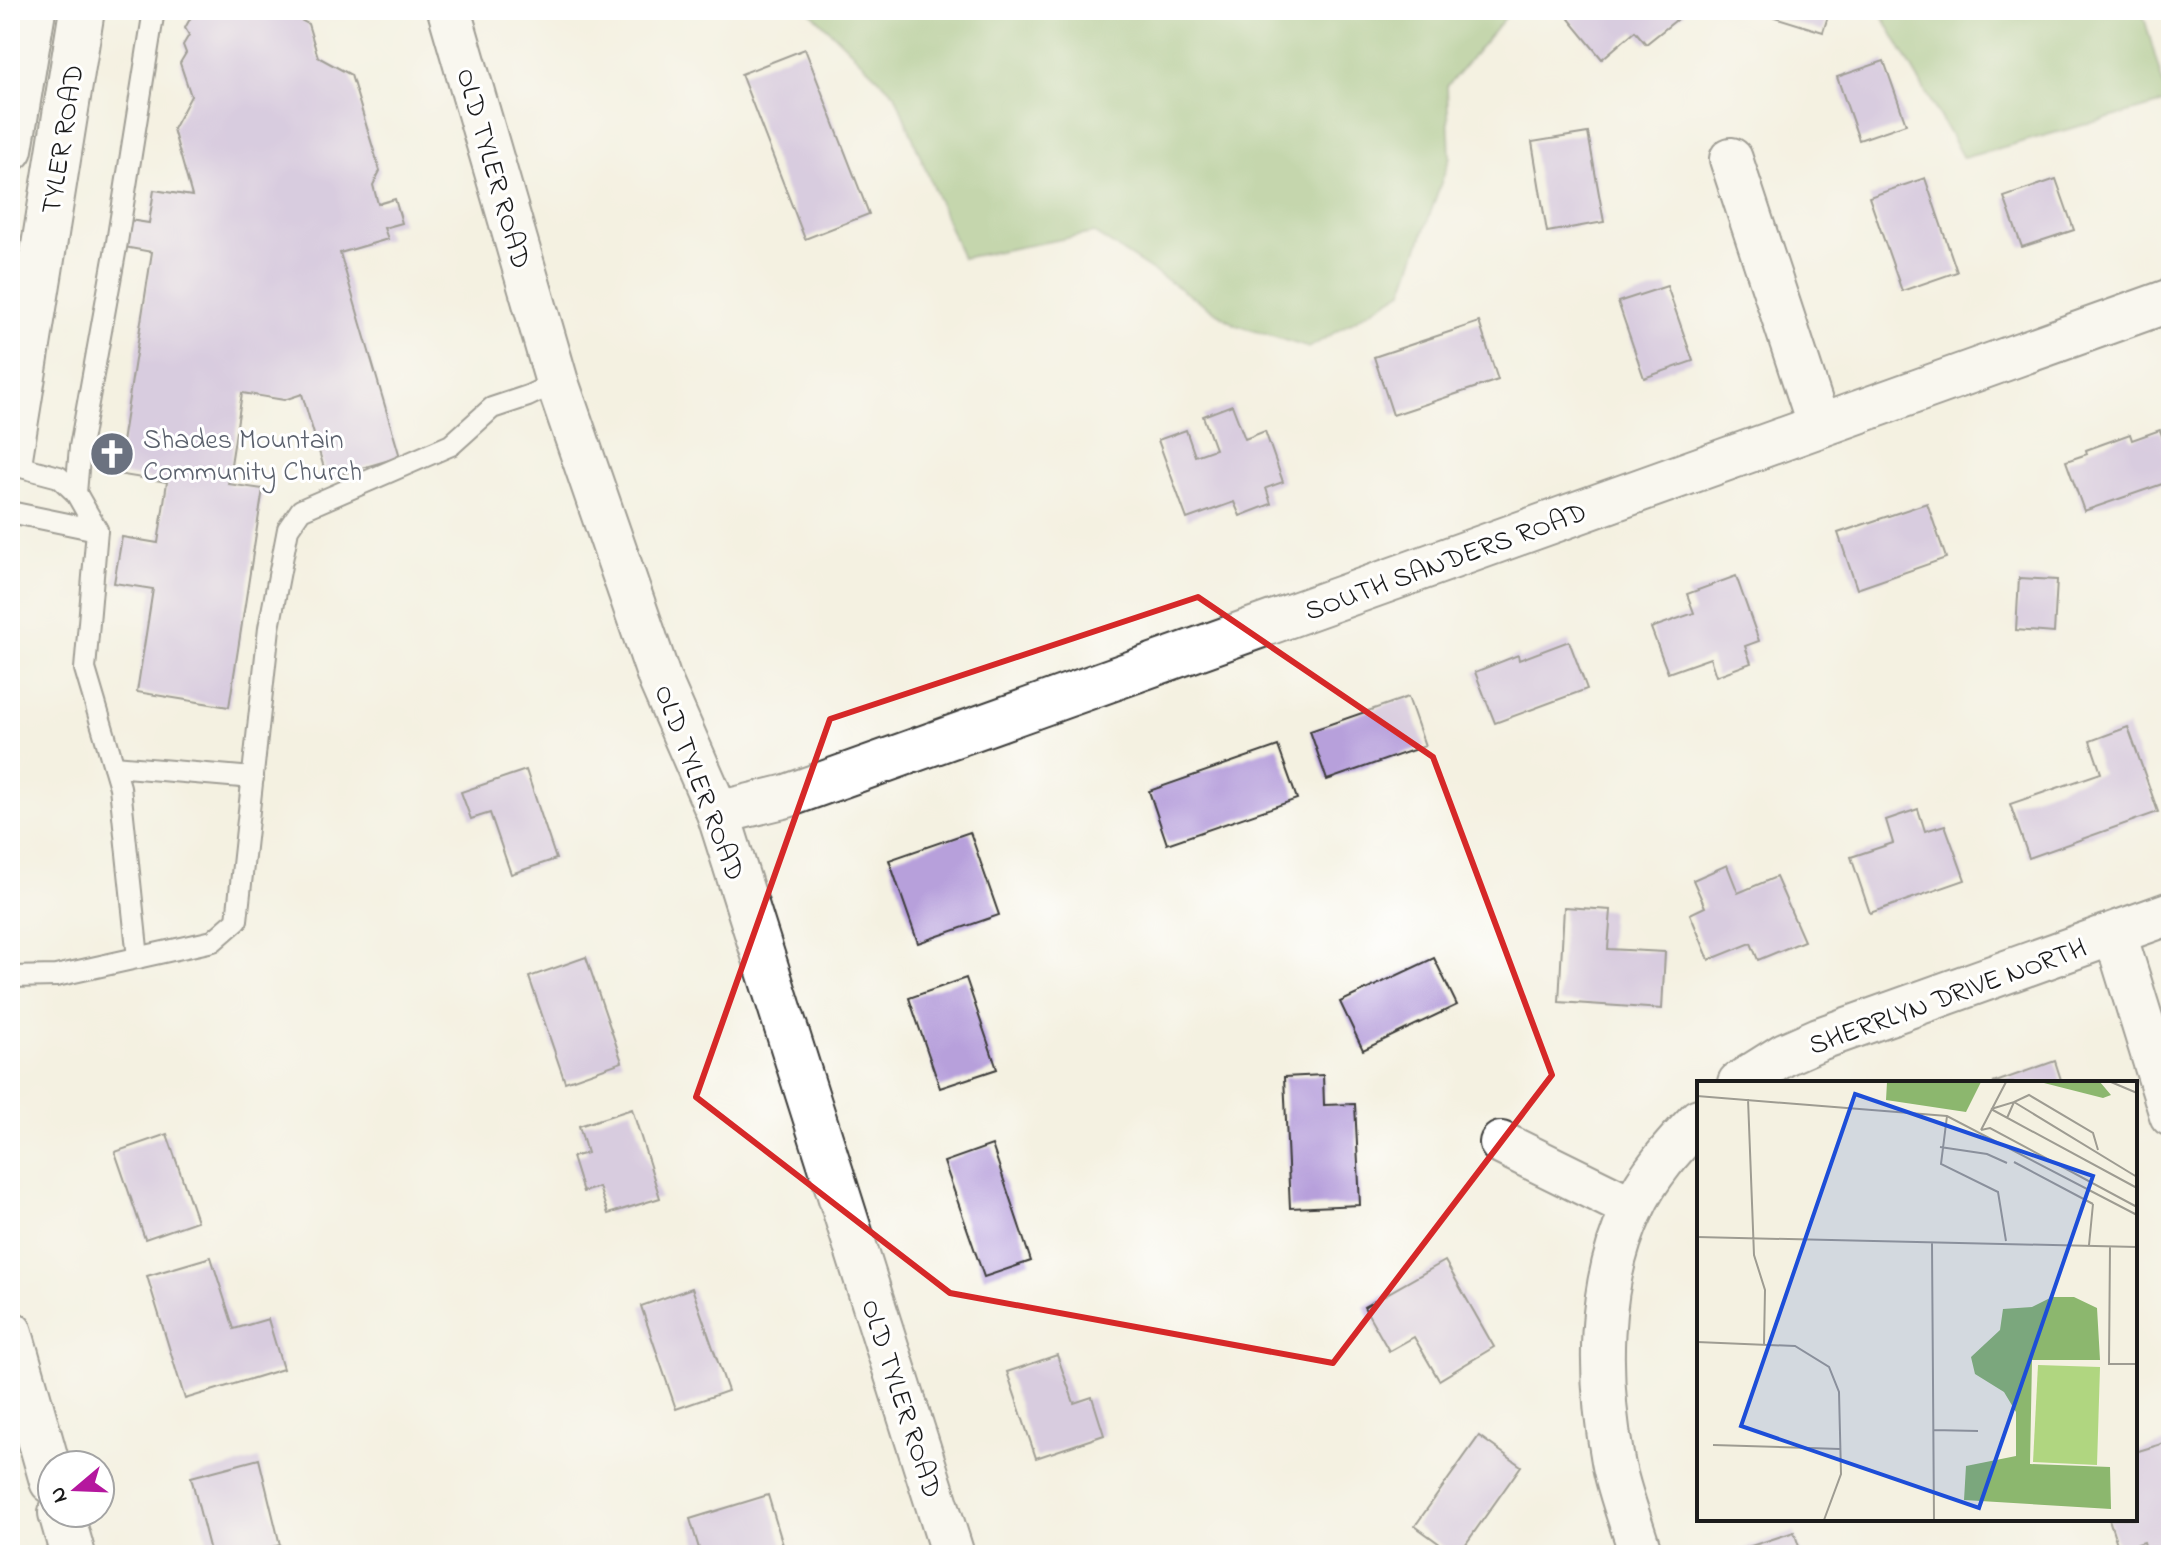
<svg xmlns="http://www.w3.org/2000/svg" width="2181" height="1565" font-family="'Indie Flower',sans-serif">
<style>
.forest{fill:#8cb76e;stroke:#546a45;stroke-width:2}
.building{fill:#b7a0db}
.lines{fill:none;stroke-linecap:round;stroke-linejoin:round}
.service-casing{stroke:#3c3c3a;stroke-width:24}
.minor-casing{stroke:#3c3c3a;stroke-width:46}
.tertiary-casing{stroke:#3c3c3a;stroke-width:48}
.service{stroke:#fff;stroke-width:20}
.minor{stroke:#fff;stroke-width:42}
.tertiary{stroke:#fff;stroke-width:44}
.marked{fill:none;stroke:#d62828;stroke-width:6;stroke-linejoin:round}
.labels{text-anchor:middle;stroke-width:6;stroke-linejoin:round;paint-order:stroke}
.street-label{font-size:28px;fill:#1c1c1c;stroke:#fff}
.worship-label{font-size:28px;fill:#5b616d;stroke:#fff;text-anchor:start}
.inset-road{fill:none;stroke:#9e9c92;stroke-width:2}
.view{fill:#1d4ed8;fill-opacity:0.15;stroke:#1d4ed8;stroke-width:4}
.inset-edge{fill:none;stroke:#1c1c1c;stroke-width:4}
</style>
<rect width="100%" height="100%" fill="#fff"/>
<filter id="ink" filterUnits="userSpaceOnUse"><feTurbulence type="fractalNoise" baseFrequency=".0125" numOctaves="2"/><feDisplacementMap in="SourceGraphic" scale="16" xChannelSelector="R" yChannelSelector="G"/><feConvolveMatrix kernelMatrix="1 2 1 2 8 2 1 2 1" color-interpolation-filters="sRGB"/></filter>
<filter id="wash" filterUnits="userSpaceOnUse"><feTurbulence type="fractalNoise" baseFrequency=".006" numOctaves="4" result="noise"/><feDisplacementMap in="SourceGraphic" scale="32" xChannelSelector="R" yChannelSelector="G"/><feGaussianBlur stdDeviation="1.8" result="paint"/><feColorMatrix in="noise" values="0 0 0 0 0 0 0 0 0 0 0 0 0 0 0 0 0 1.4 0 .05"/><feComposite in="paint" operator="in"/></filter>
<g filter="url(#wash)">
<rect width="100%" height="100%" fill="#f4f1e1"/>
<!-- forest -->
<g class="forest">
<polygon points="809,10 1512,10 1447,86 1450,157 1403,291 1309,348 1236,325 1094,233 962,258 895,94"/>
<polygon points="1879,10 2142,10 2168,102 1963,158"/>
</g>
<g id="blocks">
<!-- building -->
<g class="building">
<polygon points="188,10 297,11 299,19 308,24 318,57 351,75 380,171 373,185 378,204 395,199 402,223 384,228 388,239 340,253 400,457 327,478 302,394 284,400 242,393 228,484 263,489 229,707 137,692 153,589 114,583 122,537 158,543 167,482 117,474 152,252 124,247 129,220 149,223 154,190 192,196 173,129 191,96 180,63 186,53 183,45 189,35 185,28 191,17"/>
<polygon points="1580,10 1682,10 1685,13 1646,44 1635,31 1602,59 1569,19"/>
<polygon points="1752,10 1830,10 1823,32"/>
<polygon points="805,49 869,214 805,239 741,74"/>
<polygon points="1884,61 1906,124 1859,140 1837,77"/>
<polygon points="1588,133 1604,222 1547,232 1532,142"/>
<polygon points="1925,178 1957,272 1902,291 1869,197"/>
<polygon points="2056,179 2074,230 2022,247 2004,197"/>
<polygon points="1667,286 1693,361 1644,378 1618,302"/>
<polygon points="1479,322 1498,380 1393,415 1374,357"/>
<polygon points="1232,405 1245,439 1265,431 1283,482 1266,488 1271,504 1240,516 1234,502 1187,519 1158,440 1186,430 1195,456 1215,449 1203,416"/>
<polygon points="2160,430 2171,462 2171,481 2084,511 2066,461 2087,454 2086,450 2130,434 2132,440"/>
<polygon points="1927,503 1946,558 1857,589 1838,533"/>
<polygon points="1736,576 1759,641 1745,646 1751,663 1716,676 1710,658 1668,673 1651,628 1694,613 1687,594"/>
<polygon points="2019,578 2057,580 2054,633 2016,630"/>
<polygon points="1569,641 1587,689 1495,723 1475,672 1518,655 1519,660"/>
<polygon points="1408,697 1425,746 1327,780 1310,731"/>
<polygon points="2128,727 2158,812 2029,858 2010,804 2101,773 2090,741"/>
<polygon points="1278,746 1297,799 1167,844 1149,791"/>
<polygon points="526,770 556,859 511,874 490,813 471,819 461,792"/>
<polygon points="1918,809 1925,831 1945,825 1965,880 1870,913 1851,857 1893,843 1886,820"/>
<polygon points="970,832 999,915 918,943 889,860"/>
<polygon points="1727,865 1738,893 1776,877 1804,941 1758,960 1751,943 1709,960 1690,914 1705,907 1693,880"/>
<polygon points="1564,907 1611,910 1608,949 1665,952 1662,1009 1559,1002"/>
<polygon points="586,957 622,1062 565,1082 529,977"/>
<polygon points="1434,958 1457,1005 1363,1050 1340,1002"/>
<polygon points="966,978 997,1069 940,1088 909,998"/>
<polygon points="2055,1061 2062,1083 1993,1083"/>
<polygon points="1323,1075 1324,1105 1355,1104 1360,1205 1290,1208 1284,1077"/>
<polygon points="632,1109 660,1198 608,1214 599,1187 583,1192 572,1157 587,1153 579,1126"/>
<polygon points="167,1134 197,1221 145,1239 115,1152"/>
<polygon points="992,1145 1031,1261 984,1277 944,1162"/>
<polygon points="211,1257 234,1329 268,1319 283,1369 185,1399 147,1276"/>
<polygon points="1445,1261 1494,1347 1439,1380 1414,1337 1389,1351 1364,1307"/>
<polygon points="692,1288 728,1391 676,1409 641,1306"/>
<polygon points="1057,1355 1074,1403 1092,1397 1104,1435 1036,1458 1007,1372"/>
<polygon points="1479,1436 1521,1466 1458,1555 1455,1555 1415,1526"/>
<polygon points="2168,1442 2171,1452 2171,1555 2148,1555 2144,1542 2119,1550 2109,1519 2135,1519 2135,1452"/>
<polygon points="259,1459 280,1545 241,1555 211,1555 191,1477"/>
<polygon points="768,1495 786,1555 701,1555 690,1519"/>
<polygon points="1794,1532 1802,1555 1747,1555 1745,1548"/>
</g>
</g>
</g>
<g filter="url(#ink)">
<use href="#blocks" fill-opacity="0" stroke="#3c3c3a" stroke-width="2"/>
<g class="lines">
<!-- service casing -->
<g class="service-casing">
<g id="service">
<polyline points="10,464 59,477 76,493 97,530 10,512"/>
<polyline points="76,493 80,447 117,242 154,10"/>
<polyline points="97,530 85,669 120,787 138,958"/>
<polyline points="114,766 253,778"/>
<polyline points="10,977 56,976 213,941 237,920 269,628 288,529 301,510 451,445 492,408 528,396 557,382"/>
</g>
</g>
<!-- minor casing -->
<g class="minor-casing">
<g id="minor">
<polyline points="449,10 557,382 660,680 718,813 953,1555"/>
<polyline points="1731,159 1819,426"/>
<polyline points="718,813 787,796 2171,300"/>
<polyline points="2115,934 2171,1115"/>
<polyline points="1739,1083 1785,1054 1819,1039 2171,913"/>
<polyline points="1501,1143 1633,1208"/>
<path d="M1641 1555C1632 1524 1619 1493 1613 1461 1598 1380 1596 1285 1633 1208 1648 1175 1674 1146 1699 1120"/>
</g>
</g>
<!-- tertiary casing -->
<g class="tertiary-casing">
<g id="tertiary">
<polyline points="10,149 33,10"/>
<polyline points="10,457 82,10"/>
<polyline points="10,1333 52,1481"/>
<polyline points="61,1513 73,1555"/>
</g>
</g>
<!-- service -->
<use href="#service" class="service"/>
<!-- minor -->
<use href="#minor" class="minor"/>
<!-- tertiary -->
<use href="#tertiary" class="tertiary"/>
</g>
</g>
<!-- marked area -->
<path d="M0 0H2181V1565H0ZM1198 597 1433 757 1552 1075 1333 1363 950 1293 696 1097 830 719Z" fill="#f4f1e1" fill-opacity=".55" fill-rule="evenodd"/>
<path class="marked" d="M1198 597 1433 757 1552 1075 1333 1363 950 1293 696 1097 830 719Z"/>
<!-- icons -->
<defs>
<g id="church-disc" transform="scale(2.3)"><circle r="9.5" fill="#6b7280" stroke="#fff"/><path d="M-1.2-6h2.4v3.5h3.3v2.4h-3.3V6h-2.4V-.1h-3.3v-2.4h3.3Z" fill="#fff"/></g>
</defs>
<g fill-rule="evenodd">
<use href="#church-disc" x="112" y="454"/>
</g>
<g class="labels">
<!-- street labels -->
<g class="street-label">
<text transform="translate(61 139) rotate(-81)" y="10">TYLER ROAD</text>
<text transform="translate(495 168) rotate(74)" y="10">OLD TYLER ROAD</text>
<text transform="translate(1445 560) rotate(-20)" y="10">SOUTH SANDERS ROAD</text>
<text transform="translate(701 782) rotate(69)" y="10">OLD TYLER ROAD</text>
<text transform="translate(1947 995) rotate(-20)" y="10">SHERRLYN DRIVE NORTH</text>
<text transform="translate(903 1398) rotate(72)" y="10">OLD TYLER ROAD</text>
</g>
<!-- worship labels -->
<g class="worship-label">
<text x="143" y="448">Shades Mountain<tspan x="143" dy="32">Community Church</tspan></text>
</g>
</g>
<!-- overview -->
<g transform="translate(1697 1081)">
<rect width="440" height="440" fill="#f4f1e1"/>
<path d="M341 284 403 286 400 384 336 381Z" fill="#b0d680"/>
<path d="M190 1H284L269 31 189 19ZM343 1H403L414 14 406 17ZM355 216H377L400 227 403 279H335L333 383 413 386 414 428 267 419 269 385 319 375V331L307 311 278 293 274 276 303 249 306 228 335 226Z" fill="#8cb76e"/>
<path class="inset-road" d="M414 1 440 12M0 15 250 35 440 134M51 18 57 174 68 209 67 263M294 28 317 21 440 96M294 28 440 107M250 35 244 83 301 111 309 160M310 37 317 21 332 14 396 52 401 69M284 49 293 47 440 126M284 49 309 1M243 66 290 73 310 82M317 81 396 123M0 156 440 166M235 162 237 439M392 164 396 123M413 166 412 283H440M0 261 98 265 132 286 142 311 144 393 127 439M236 349 281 350M16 364 143 368"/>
<path class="view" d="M158 13 396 95 282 427 44 345Z"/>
<rect width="440" height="440" class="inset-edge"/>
</g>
<!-- margin -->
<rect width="2181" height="1565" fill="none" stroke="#fff" stroke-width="40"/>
<!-- north arrow -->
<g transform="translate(76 1489) rotate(251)"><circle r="38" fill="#ffffff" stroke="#a4a4a4" stroke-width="2"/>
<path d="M0-6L14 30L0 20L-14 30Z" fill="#b5179e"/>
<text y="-12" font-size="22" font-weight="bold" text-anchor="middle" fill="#1c1c1c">N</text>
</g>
</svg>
